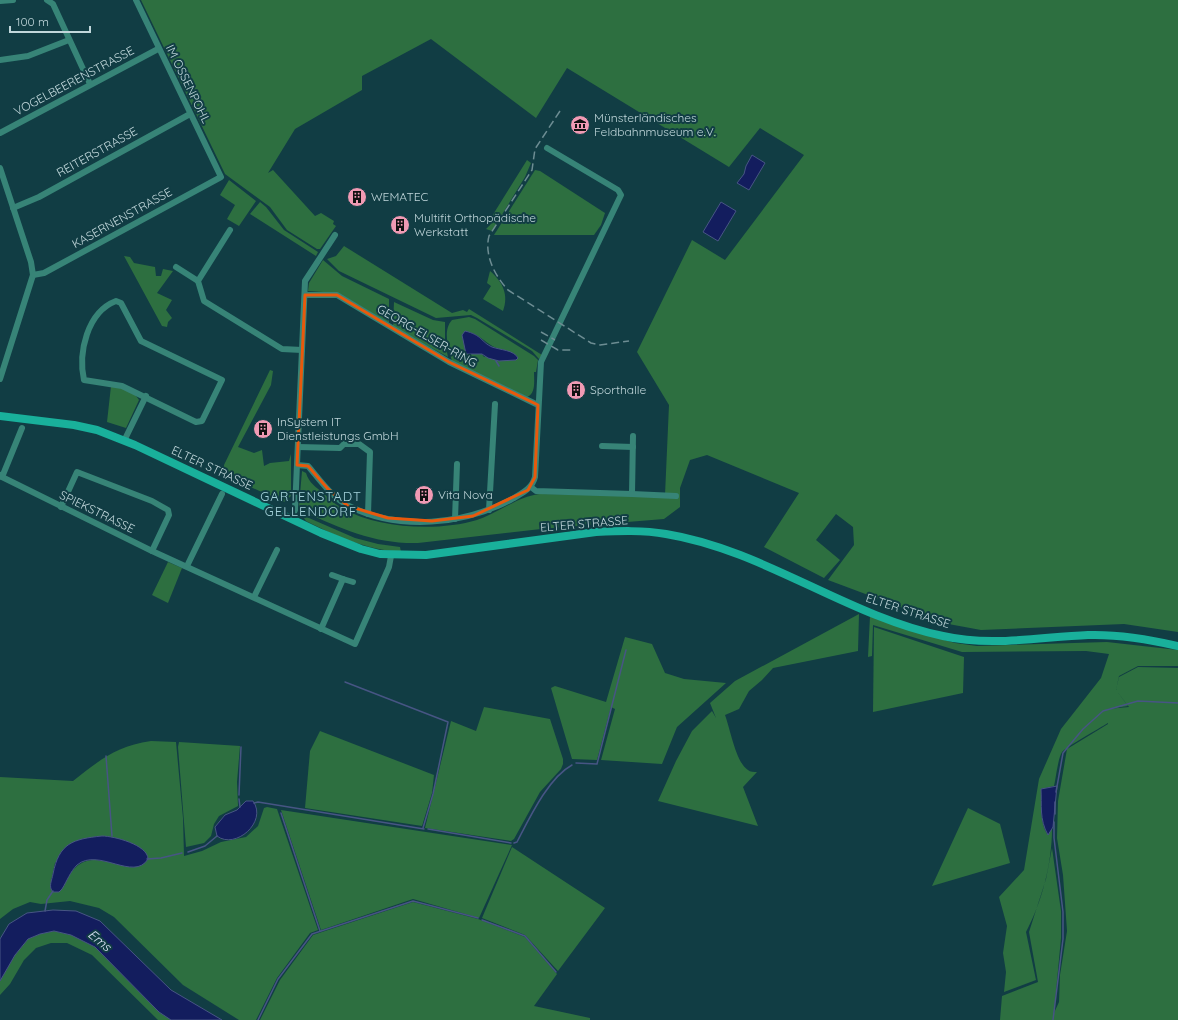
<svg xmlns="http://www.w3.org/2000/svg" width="1178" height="1020" font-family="Quicksand,sans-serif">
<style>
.green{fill:#2d6f40;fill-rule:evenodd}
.water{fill:#131d5e;stroke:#475584}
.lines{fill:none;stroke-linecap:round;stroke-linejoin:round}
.stream{stroke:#475584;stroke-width:1.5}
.street{stroke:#378477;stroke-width:6}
.secondary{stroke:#19b09b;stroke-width:8}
.rail{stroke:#6d8d93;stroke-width:1.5;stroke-dasharray:8 4;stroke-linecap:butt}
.marked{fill:none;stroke:#e8590c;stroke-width:3;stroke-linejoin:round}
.labels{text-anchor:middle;stroke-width:4;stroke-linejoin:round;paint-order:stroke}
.street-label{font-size:12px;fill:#c1d7db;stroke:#113d44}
.poi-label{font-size:12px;fill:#c1d7db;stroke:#113d44;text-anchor:start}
.neighbourhood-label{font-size:13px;letter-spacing:1px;fill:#a5d2da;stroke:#113d44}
.water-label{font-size:13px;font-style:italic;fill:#d9e0f4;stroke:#113d44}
</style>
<rect width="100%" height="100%" fill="#113d44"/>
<!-- green -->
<g class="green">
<path d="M141 0H1178V632L1124 624 981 630 943 623 828 580 854 545 853 527 836 514 816 540 840 560 824 578 764 547 799 493 707 455 690 460 680 488V507L664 519 541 529 418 543C374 544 343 529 304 512L299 506 302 471 306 473C309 483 316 487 323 493 328 497 332 502 337 505 373 529 437 532 477 520 498 513 517 497 539 494L665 495 669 405 637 352 692 240 725 260 804 155 760 128 729 167 567 68 536 118 431 39 362 76V90L295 129 268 173 273 170 315 216 321 213 334 221 333 224 336 226 320 249H317L287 230 270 207 225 174Z"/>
<polygon points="527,160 531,163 525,177 492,231 486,229 491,224 489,221"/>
<polygon points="535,170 540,171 605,213 601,225 594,235 494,235"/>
<polygon points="229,180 256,201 239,226 227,219 235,205 220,195"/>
<polygon points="260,202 266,207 284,230 318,252 316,256 250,214"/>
<polygon points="344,246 452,313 463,310 467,312 469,309 542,355 539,359 532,351 477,318 471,315 436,318 339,271 327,259 336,256"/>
<polygon points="124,256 130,257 134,263 155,267 156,276 161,276 163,269 173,271 157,293 172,300 166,310 172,318 168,322 167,327 162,326"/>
<polygon points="323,260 342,276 389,299 389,323 338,293 308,291 309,283"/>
<path d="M490 271C503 282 509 295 503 311L483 299 491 286 487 283Z"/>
<polygon points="394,302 433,320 445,322 445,343 448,357 393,327"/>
<path d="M469 317 475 319 534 356 538 360 536 372H534C534 381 536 394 527 397L452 361C449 349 442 331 452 320ZM465 331C481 334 485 344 499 349L484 357Z"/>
<polygon points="270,370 273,371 271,385 238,447 254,453 262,450 264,466 270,463 289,461 291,454 291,496 284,502 224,475 224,465"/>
<path d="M111 386C120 388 135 391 139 400L126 428 107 422Z"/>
<path d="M302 515 355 538 378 544 400 547 401 552C364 549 338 537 306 521Z"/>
<polygon points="168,562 182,568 168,603 152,595"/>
<path d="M859 614 858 651 773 668 762 680 749 691 739 709 725 715C730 728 736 763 748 770 750 772 754 772 757 772L743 787 758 826 658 801 676 761 692 731 712 711 716 718 710 703 735 681Z"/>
<path d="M870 616 923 634 955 643 977 646 1107 642 1178 650V666H1138L1119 676 1116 690 1128 706 1107 709 1129 707 1116 690 1119 677 1138 667 1178 668V1020H1000L1002 996 1038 982 1029 932 1046 879 1052 848 1061 911V938L1054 1013 1059 1002 1060 975 1067 931 1063 875 1057 838 1058 801 1067 749 1108 724V712V723C1100 728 1066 747 1062 752 1058 758 1056 778 1054 786L1041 789C1042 805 1039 819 1047 834L1052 829C1052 863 1042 902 1026 932L1036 980 1004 992 1006 972 1003 953 1007 926 999 897 1024 870 1039 779 1061 729 1101 678 1109 654 1086 651 962 652 873 625 872 656 868 657Z"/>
<polygon points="874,627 964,657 963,693 873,712"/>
<polygon points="625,637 652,644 665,673 684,679 726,683 677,727 662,764 601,760 615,709 611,707 597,760 572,759 551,688 555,686 606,702"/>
<polygon points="484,707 550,719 563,759 563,764 561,769 540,792 514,839 511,841 425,828 451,721 476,731"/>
<polygon points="320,731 434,775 432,793 422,826 305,808 310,751"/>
<path d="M151 741 176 742 183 818 184 856 202 851 221 842 246 837 258 826 264 808 267 807 277 809 318 930 310 933 277 978 256 1020H239L183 985 114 917 99 908 70 901 41 904 30 902 13 909 0 919V777L73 781C100 760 116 746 151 741ZM102 836 128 867C98 858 78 852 64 886L51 881 55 863 74 842Z"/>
<polygon points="179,742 240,746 237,782 238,806 219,816 214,824 211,836 204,843 186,847 178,747"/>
<polygon points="968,808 1000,824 1010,863 932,886"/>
<polygon points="281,810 512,845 479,918 413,899 321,930"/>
<polygon points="512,847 605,908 558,971 525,935 482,918"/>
<polygon points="413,902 478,919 525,937 557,974 534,1006 590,1018 590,1020 260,1020 280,980 313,935"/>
<polygon points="54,931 71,935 95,947 159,1012 171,1020 158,1020 92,955 67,943 51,943 36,948 24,960 10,984 0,995 0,981 15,955 28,939 40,934"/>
</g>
<!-- water -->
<g class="water">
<polygon points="752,155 765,163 749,190 737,183 744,174 746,166"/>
<polygon points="721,202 736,211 718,241 703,232"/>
<path d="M465 331C482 335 481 342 492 347 500 350 514 350 518 358L516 360 499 361 488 358 482 354H466L462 335Z"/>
<path d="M1057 786 1053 827 1048 835C1039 819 1042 805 1041 789Z"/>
<path d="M246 801H253C268 822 235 850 217 836L215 827 225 815 237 810Z"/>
<path d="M102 836C114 836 148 845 148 859 134 882 98 847 77 865 70 872 67 881 62 889L59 892H53C48 887 52 880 53 874 59 843 73 839 102 836Z"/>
<polygon points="53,910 76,911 100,921 171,990 222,1020 171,1020 159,1012 95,947 71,935 54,931 40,934 28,939 15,955 0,981 0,939 9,924 27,913"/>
</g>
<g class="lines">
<!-- stream -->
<g class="stream">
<polyline points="496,361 499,366"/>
<polyline points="345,682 448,722 433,794 423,828"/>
<polyline points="106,756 112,836"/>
<polyline points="576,763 597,764 626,650"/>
<polyline points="1056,792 1063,753 1083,729 1103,711 1138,701 1178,703"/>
<polyline points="239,795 241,747"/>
<polyline points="239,799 240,807"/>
<polyline points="254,803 258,802 424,829"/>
<polyline points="281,813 320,931"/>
<polyline points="1055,814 1055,802"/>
<polyline points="428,829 511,843"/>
<path d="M514 843 517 842C529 819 548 778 572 765"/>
<polyline points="188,852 205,846 217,836"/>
<polyline points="147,859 161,858 182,853"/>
<polyline points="45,911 47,900 53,891"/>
<polyline points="482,920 525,936 556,972"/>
<polyline points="258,1020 278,979 312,934 413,901 478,918"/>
<polyline points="1053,1020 1063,939 1063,912 1054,838 1054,822"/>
</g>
<!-- street -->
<g class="street">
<polyline points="47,0 53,4 90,84"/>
<polyline points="0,1 13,0"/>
<polyline points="0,60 28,56 69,40"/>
<polyline points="0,133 158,49"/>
<polyline points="0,168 31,262 33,275 0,379"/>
<polyline points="13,208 39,197 190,114"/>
<polyline points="230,230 198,281 204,301 282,349 302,350"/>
<polyline points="176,267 198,281"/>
<polyline points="33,275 44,273 221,177 136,0"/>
<polyline points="305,295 337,295 449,362 538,405"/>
<path d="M116 301 121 303 141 341 222 380 202 421 196 422 122 386 84 380C78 353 87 312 116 301Z"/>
<polyline points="124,441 146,396"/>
<polyline points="602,446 633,447"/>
<polyline points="298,447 340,448 344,444 359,444 370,452 368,514"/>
<path d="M297 465 308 466C320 480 332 498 349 506 399 531 464 525 512 499 522 493 532 489 535 477L541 362 621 195 618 190 547 148"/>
<polyline points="0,475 2,477 152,551 355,644 389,567 391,556"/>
<polyline points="2,477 22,428"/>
<polyline points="531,487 536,491 632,494 633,436"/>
<polyline points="632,494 676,496"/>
<polyline points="61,507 77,472 152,501 168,510 169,515 152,551"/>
<polyline points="489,510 495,404"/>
<polyline points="291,519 295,510 305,281 335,235"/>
<polyline points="455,519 457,464"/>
<polyline points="187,566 222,494"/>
<polyline points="343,579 353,582"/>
<polyline points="254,597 277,550"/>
<polyline points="321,629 343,579 332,575"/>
</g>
<!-- secondary -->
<path class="secondary" d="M0 416 74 425 97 430 135 445 321 533 361 549 380 554 426 555 596 532C619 531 643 530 666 534 764 550 847 616 943 636 991 647 1040 637 1088 635 1119 634 1148 639 1178 646"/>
<!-- rail -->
<g class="rail">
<path d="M560 111 535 149 532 170 489 236C484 255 495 276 508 290L591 343 600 345 629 341"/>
<polyline points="541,332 555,340"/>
<polyline points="541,340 558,350 571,350"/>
</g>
</g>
<!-- marked area -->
<path class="marked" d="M305 295H337L449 362 538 405 535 477 528 490 473 516 432 521 388 518 348 506 328 489 308 466 297 465Z"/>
<!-- icons -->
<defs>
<g id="museum-disc" transform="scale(1)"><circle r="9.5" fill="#f09ab4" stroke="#113d44"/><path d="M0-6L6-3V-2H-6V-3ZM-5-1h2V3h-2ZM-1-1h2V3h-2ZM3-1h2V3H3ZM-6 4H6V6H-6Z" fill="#111"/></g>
<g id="building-disc" transform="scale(1)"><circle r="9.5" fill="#f09ab4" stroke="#113d44"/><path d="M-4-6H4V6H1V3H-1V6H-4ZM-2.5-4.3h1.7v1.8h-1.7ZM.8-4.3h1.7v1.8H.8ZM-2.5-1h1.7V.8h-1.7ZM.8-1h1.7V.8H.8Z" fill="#111"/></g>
</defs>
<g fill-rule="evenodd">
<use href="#museum-disc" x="580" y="125"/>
<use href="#building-disc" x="357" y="197"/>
<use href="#building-disc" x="400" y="225"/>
<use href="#building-disc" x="576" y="390"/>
<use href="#building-disc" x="263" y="429"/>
<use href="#building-disc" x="424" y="495"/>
</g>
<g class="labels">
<!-- street labels -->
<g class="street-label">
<text transform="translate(74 81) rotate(-28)" y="4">VOGELBEERENSTRASSE</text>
<text transform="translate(188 84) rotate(64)" y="4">IM OSSENPOHL</text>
<text transform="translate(97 152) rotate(-29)" y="4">REITERSTRASSE</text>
<text transform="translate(122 218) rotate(-29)" y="4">KASERNENSTRASSE</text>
<text transform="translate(427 336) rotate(30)" y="4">GEORG-ELSER-RING</text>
<text transform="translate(212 468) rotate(25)" y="4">ELTER STRASSE</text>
<text transform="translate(97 512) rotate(26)" y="4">SPIEKSTRASSE</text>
<text transform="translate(584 524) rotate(-5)" y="4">ELTER STRASSE</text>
<text transform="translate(908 611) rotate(18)" y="4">ELTER STRASSE</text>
</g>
<!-- poi labels -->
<g class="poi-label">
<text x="594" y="122">Münsterländisches<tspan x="594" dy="14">Feldbahnmuseum e.V.</tspan></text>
<text x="371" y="201">WEMATEC</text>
<text x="414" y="222">Multifit Orthopädische<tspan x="414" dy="14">Werkstatt</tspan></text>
<text x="590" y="394">Sporthalle</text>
<text x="277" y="426">InSystem IT<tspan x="277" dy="14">Dienstleistungs GmbH</tspan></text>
<text x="438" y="499">Vita Nova</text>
</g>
<!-- neighbourhood labels -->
<g class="neighbourhood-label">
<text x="311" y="501">GARTENSTADT<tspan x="311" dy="15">GELLENDORF</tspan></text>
</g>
<!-- water labels -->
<g class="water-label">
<text transform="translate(100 940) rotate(40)" y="5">Ems</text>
</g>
</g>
<!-- scale -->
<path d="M10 26v6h80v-6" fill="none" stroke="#c1d7db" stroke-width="2"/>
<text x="16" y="26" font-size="12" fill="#c1d7db" stroke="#113d44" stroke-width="3" paint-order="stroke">100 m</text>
</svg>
